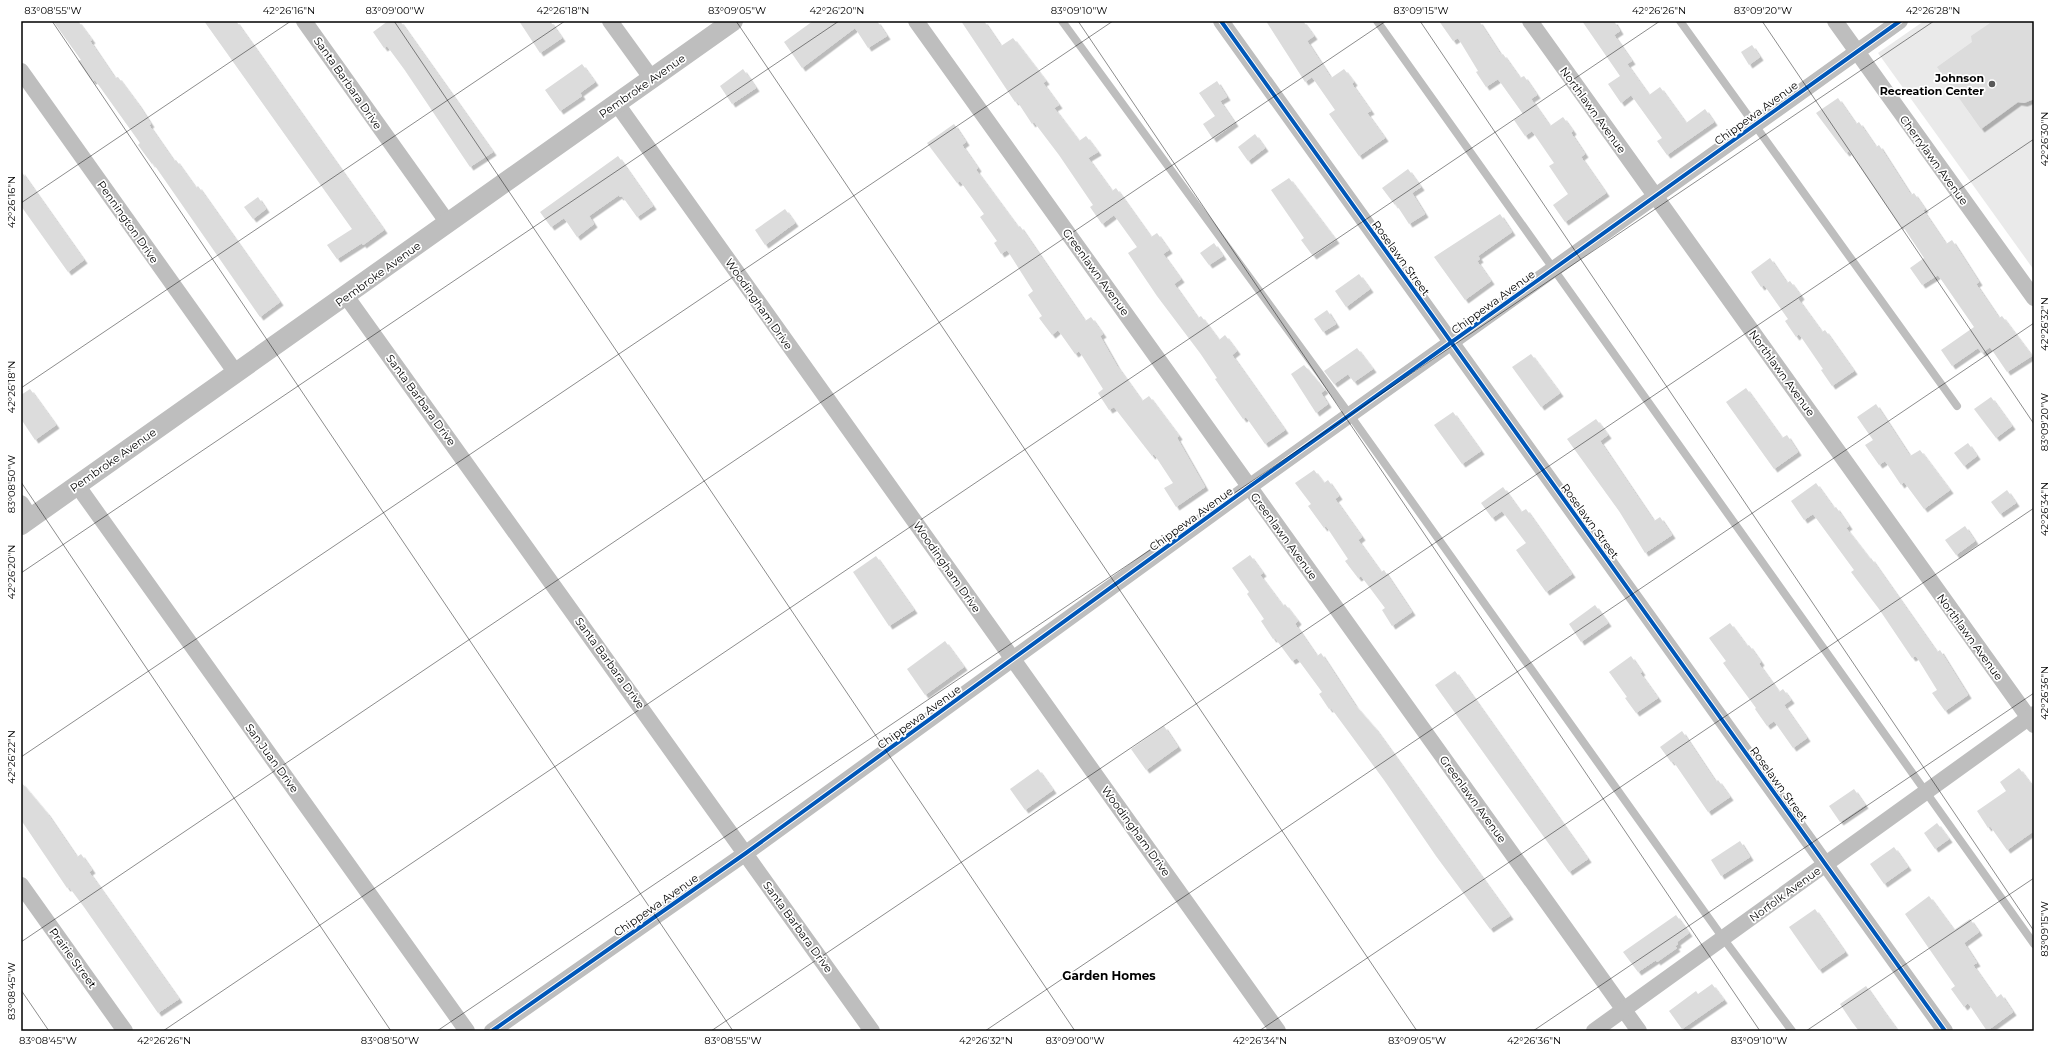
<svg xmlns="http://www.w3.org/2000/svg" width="2055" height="1052" font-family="Montserrat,sans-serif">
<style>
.green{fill:#eaeaea}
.building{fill:#dcdcdc;filter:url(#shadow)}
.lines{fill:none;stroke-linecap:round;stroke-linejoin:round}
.service{stroke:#bebebe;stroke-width:8}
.minor{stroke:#bebebe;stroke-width:16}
.tertiary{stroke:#bebebe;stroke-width:20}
.cycleway-casing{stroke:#fff;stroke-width:6}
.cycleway{stroke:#0057b8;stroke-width:4}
.ticks{fill:none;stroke:#000;stroke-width:1;stroke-opacity:0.45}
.poi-dot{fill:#595959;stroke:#fff;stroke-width:1.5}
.labels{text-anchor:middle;stroke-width:3.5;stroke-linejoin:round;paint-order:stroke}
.poi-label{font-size:11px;font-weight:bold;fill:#000;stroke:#fff;text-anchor:end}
.street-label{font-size:11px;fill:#000;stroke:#fff}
.neighbourhood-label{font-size:12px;font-weight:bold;fill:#000;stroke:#fff}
.neatline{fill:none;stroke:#000;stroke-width:1.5}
.ticks-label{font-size:10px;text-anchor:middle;fill:#000}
</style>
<defs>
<filter id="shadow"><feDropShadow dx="3.5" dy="3.5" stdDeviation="0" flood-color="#0004"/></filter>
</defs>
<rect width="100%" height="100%" fill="#fff"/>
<!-- green -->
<polygon class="green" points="1924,21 2034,21 2034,270 1878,53"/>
<!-- building -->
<g class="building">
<polygon points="53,21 78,21 92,40 90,41 115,78 118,77 138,104 151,124 149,125 174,161 176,160 196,188 198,186 280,302 260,317 153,163 152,164 138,145 140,143 95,80 92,81 78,61 81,60"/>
<polygon points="204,21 236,21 384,230 363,245 362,243 337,259 327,245 352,229"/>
<polygon points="388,21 400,21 493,152 470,167 404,69 387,46 384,48 373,32"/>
<polygon points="519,21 550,21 562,38 540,53"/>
<polygon points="813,21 877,21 887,36 868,48 855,28 802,68 784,42"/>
<polygon points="961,21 984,21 1001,46 1013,38 1046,81 1043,83 1059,105 1054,108 1079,141 1086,136 1098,152 1088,158 1112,191 1116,188 1151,237 1157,233 1169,250 1163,254 1181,279 1174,284 1198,318 1201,316 1219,340 1225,335 1237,351 1232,355 1285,430 1265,444 1246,417 1243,419 1215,379 1217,378 1200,353 1157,296 1128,253 1137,247 1114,215 1102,224 1090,207 1093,205 1059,155 1034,122 1032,124 1017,101 1015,102"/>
<polygon points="1266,21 1303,21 1314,36 1307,41 1331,78 1344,69 1354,82 1352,84 1371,111 1367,113 1385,138 1359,156 1329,114 1335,110 1312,77 1305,82"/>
<polygon points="1439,21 1479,21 1501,55 1503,54 1520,78 1524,76 1537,95 1531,99 1550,126 1563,117 1573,131 1571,133 1585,154 1581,157 1606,193 1565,222 1553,205 1568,194 1549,166 1554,163 1532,131 1525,136 1514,120 1523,114 1498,79 1486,87 1476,72 1478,71 1458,38 1453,41"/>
<polygon points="1582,21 1614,21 1620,31 1614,35 1632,61 1627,64 1649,95 1660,87 1686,123 1705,109 1714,122 1667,155 1657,141 1662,138 1631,95 1621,103 1608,84 1620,76"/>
<polygon points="1993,21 2034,21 2034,99 2024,103 2018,102 1981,129 1937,67 1972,42 1971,36"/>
<polygon points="1752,45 1760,57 1749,65 1741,52"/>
<polygon points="582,64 595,82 580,93 582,96 560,111 545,90"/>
<polygon points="743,69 756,88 732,104 720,86"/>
<polygon points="1217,81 1227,97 1220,101 1235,123 1213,139 1203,124 1215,116 1199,93"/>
<polygon points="1838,98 1856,124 1859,122 1876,147 1879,145 1911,195 1914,193 1925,209 1923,210 1946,244 1952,240 1979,282 1976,284 1999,318 2002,316 2032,356 2007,372 1990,347 1982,353 1978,348 1952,366 1941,350 1974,327 1938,275 1922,285 1910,268 1924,258 1902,225 1900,226 1849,151 1846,153 1816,113"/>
<polygon points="954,124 966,142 962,145 978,168 976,170 1018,227 1020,226 1085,321 1091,317 1103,334 1100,336 1117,366 1142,401 1149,396 1179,436 1177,438 1205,487 1176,507 1164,488 1173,483 1154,454 1152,456 1114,407 1109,410 1098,393 1103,389 1079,351 1075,354 1058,330 1052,335 1039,318 1042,316 1028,295 1033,291 1007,250 1001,254 994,243 997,241 980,217 984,214 960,181 957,183 927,143"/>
<polygon points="1255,134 1265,148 1248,161 1238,147"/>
<polygon points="618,156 653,206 637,217 622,196 620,197 619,195 589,216 594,224 577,237 564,218 551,227 540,212"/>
<polygon points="1408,169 1421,187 1412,193 1425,214 1409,224 1396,204 1395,205 1382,188"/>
<polygon points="21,171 84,260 68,272 21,206"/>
<polygon points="1289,178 1336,240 1313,256 1301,240 1304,238 1271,190"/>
<polygon points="258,197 266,209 253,219 244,207"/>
<polygon points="785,209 795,223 765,245 755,230"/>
<polygon points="1500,214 1512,232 1478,256 1480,259 1477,261 1491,281 1465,300 1434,257"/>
<polygon points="1214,243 1223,256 1209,265 1200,253"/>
<polygon points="1770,258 1787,283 1790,281 1801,296 1798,299 1822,332 1825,330 1854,371 1832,386 1821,370 1823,369 1799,334 1796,337 1785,321 1788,319 1764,285 1761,287 1751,272"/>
<polygon points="1359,274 1370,289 1346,307 1335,291"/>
<polygon points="1327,310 1336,324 1323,332 1314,319"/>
<polygon points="1357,348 1373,369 1354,382 1348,374 1334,384 1324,371"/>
<polygon points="1531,354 1560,393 1541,407 1512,367"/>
<polygon points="1304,365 1325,390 1321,393 1328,404 1316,413 1291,374"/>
<polygon points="1746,388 1782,438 1787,435 1798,452 1774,469 1726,402"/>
<polygon points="30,389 56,425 35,440 21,419 21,395"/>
<polygon points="1991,397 2012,426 1996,438 1974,409"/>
<polygon points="1876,404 1910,456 1920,450 1950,490 1924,509 1904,482 1901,485 1885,461 1879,465 1865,445 1873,440 1857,417"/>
<polygon points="1453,412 1481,451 1462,464 1434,425"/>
<polygon points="1596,419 1608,435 1600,441 1654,521 1660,517 1672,535 1645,553 1619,511 1567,439"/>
<polygon points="1968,443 1977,456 1964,466 1954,453"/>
<polygon points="1314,470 1324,483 1328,480 1339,496 1335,499 1362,537 1358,540 1381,572 1384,570 1412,612 1392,626 1382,610 1385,608 1361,576 1358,578 1345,561 1348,559 1326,526 1324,528 1308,506 1311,504 1295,483"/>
<polygon points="1816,483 1834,508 1836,507 1849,526 1846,528 1870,559 1871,558 1937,652 1940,650 1968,695 1945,711 1932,693 1937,690 1916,656 1912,658 1879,609 1851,572 1854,570 1813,514 1804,520 1791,501"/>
<polygon points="1503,487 1521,512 1526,509 1572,574 1546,592 1516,550 1526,543 1502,511 1492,518 1481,503"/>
<polygon points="2007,490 2016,503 2000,514 1991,502"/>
<polygon points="1965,526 1975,541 1956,555 1945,540"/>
<polygon points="1250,555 1263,573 1260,575 1283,606 1285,604 1298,621 1295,624 1317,656 1321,653 1355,705 1375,728 1510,916 1490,929 1436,856 1384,780 1331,708 1329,709 1319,694 1322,692 1297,658 1292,661 1275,638 1273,639 1261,621 1264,619 1247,594 1249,592 1232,568"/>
<polygon points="876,556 914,610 889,626 853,572"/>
<polygon points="1595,605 1608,623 1581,642 1569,624"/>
<polygon points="1730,623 1747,646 1749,645 1761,662 1759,664 1779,692 1783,689 1791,700 1784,705 1807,738 1793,748 1774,721 1767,726 1755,709 1756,708 1723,663 1726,661 1709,638"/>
<polygon points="945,641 964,667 925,695 907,669"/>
<polygon points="1631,656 1642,672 1640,673 1658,698 1636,713 1625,698 1627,697 1609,672"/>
<polygon points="1455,671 1588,859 1569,872 1435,685"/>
<polygon points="1164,726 1178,747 1146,770 1131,749"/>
<polygon points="1682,731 1716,782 1718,780 1730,797 1708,812 1673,761 1671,762 1660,747"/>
<polygon points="2019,768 2034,788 2034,831 2007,850 1990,826 1988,828 1977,811 2006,791 2000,782"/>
<polygon points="1038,769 1053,790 1025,810 1010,789"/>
<polygon points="21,782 47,813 77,857 81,854 92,870 89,872 179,999 158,1013 84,907 69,887 67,888 21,820"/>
<polygon points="1854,789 1865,805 1840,822 1829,806"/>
<polygon points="1937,823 1949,839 1935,849 1924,833"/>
<polygon points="1740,841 1750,857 1721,876 1711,860"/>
<polygon points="1894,847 1908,867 1884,884 1870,864"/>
<polygon points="1929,896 1954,930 1970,919 1979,932 1964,943 1977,963 1973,965 1996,998 2001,994 2013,1012 1987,1031 1968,1003 1964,1007 1951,989 1955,986 1905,914"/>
<polygon points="1815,909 1845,952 1819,970 1789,927"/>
<polygon points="1676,915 1689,933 1677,942 1678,944 1675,946 1677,948 1657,962 1656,960 1638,972 1623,952"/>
<polygon points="1712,984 1724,1000 1682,1029 1669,1011 1696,991 1698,994"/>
<polygon points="1866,986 1882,1009 1898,1031 1859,1031 1852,1022 1840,1004"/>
</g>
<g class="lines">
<!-- service -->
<g class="service">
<polyline points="1062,21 1350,415 1723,938 1792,1031"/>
<polyline points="1377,21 2034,944"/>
<polyline points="1680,21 1957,406"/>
</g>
<!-- minor -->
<g class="minor">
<polyline points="304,21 448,223"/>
<polyline points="610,21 652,79"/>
<polyline points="916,21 1639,1031"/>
<polyline points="1221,21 1945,1031"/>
<polyline points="1530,21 2034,725"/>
<polyline points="1835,21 2034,298"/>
<polyline points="21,71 236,373"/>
<polyline points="617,104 1278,1031"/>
<polyline points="346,296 872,1031"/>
<polyline points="77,485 467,1031"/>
<polyline points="21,503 31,518"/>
<polyline points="21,885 125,1031"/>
<polyline points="492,1031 746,853 1249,487 1900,21"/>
<polyline points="1594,1031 2034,714"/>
</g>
<!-- tertiary -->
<polyline class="tertiary" points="21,525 733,21"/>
<!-- cycleway casing -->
<g class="cycleway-casing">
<g id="cycleway">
<polyline points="1221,21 1945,1031"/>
<polyline points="492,1031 746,853 1249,487 1900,21"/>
</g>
</g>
<!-- cycleway -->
<use href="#cycleway" class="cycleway"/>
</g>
<!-- ticks -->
<path class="ticks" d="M52 21 733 1031M394 21 1075 1031M736 21 1417 1031M1078 21 1760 1031M1420 21 2034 931M1762 21 2034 424M21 203 291 21M21 388 565 21M21 482 391 1031M21 573 839 21M21 757 1113 21M21 942 1386 21M21 990 49 1031M163 1031 1660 21M437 1031 1934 21M711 1031 2034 139M985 1031 2034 323M1259 1031 2034 508M1533 1031 2034 693M1806 1031 2034 878"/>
<!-- markers -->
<circle class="poi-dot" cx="1992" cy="84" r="4"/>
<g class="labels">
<!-- poi labels -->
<g class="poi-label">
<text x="1984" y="82">Johnson<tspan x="1984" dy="13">Recreation Center</tspan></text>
</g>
<!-- street labels -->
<g class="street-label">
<text transform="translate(348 83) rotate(55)" y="4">Santa Barbara Drive</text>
<text transform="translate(642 86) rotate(-35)" y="4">Pembroke Avenue</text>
<text transform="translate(1593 110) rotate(54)" y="4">Northlawn Avenue</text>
<text transform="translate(1756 113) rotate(-36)" y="4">Chippewa Avenue</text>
<text transform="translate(1934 160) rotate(54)" y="4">Cherrylawn Avenue</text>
<text transform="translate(128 222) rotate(55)" y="4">Pennington Drive</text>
<text transform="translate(1401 258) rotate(54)" y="4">Roselawn Street</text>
<text transform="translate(1096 272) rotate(54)" y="4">Greenlawn Avenue</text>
<text transform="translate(378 274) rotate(-36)" y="4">Pembroke Avenue</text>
<text transform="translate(1493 302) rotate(-36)" y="4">Chippewa Avenue</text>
<text transform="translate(759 304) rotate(55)" y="4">Woodingham Drive</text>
<text transform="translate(1782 373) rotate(54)" y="4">Northlawn Avenue</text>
<text transform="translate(421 400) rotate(54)" y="4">Santa Barbara Drive</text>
<text transform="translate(113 460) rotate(-35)" y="4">Pembroke Avenue</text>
<text transform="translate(1191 519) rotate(-36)" y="4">Chippewa Avenue</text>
<text transform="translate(1590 521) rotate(54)" y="4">Roselawn Street</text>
<text transform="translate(1284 536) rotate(54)" y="4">Greenlawn Avenue</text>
<text transform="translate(947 567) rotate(55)" y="4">Woodingham Drive</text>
<text transform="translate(1970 637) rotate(54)" y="4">Northlawn Avenue</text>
<text transform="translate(610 663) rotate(54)" y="4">Santa Barbara Drive</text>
<text transform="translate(919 717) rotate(-36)" y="4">Chippewa Avenue</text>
<text transform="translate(272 758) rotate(54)" y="4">San Juan Drive</text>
<text transform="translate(1779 784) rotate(54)" y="4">Roselawn Street</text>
<text transform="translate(1473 799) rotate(54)" y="4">Greenlawn Avenue</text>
<text transform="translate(1136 831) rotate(54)" y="4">Woodingham Drive</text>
<text transform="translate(1785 894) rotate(-36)" y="4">Norfolk Avenue</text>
<text transform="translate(656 905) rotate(-35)" y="4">Chippewa Avenue</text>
<text transform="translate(798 927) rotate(54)" y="4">Santa Barbara Drive</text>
<text transform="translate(73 958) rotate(54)" y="4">Prairie Street</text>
</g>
<!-- neighbourhood labels -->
<g class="neighbourhood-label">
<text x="1109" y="980">Garden Homes</text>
</g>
</g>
<!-- border -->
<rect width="2055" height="1052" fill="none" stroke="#ffffff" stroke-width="44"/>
<rect x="22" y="22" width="2011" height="1008" class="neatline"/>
<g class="ticks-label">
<text x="53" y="14">83°08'55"W</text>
<text x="289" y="14">42°26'16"N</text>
<text x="395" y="14">83°09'00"W</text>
<text x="563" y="14">42°26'18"N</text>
<text x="737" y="14">83°09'05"W</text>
<text x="837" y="14">42°26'20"N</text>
<text x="1079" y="14">83°09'10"W</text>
<text x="1421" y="14">83°09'15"W</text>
<text x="1659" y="14">42°26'26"N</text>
<text x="1763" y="14">83°09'20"W</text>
<text x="1933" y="14">42°26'28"N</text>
<text transform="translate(2044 139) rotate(-90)" y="4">42°26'30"N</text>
<text transform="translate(11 202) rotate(-90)" y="4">42°26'16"N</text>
<text transform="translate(2044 324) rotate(-90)" y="4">42°26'32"N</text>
<text transform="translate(11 387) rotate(-90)" y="4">42°26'18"N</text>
<text transform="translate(2044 422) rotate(-90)" y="4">83°09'20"W</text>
<text transform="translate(11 484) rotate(-90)" y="4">83°08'50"W</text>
<text transform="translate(2044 509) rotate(-90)" y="4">42°26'34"N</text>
<text transform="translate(11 572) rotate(-90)" y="4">42°26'20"N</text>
<text transform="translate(2044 693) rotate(-90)" y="4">42°26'36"N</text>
<text transform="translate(11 757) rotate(-90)" y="4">42°26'22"N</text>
<text transform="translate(2044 929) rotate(-90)" y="4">83°09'15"W</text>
<text transform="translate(11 991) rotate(-90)" y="4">83°08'45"W</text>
<text x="48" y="1044">83°08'45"W</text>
<text x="164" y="1044">42°26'26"N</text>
<text x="390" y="1044">83°08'50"W</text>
<text x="733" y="1044">83°08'55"W</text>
<text x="986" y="1044">42°26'32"N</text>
<text x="1075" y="1044">83°09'00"W</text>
<text x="1260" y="1044">42°26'34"N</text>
<text x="1417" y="1044">83°09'05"W</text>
<text x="1534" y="1044">42°26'36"N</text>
<text x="1759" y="1044">83°09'10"W</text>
</g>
</svg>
